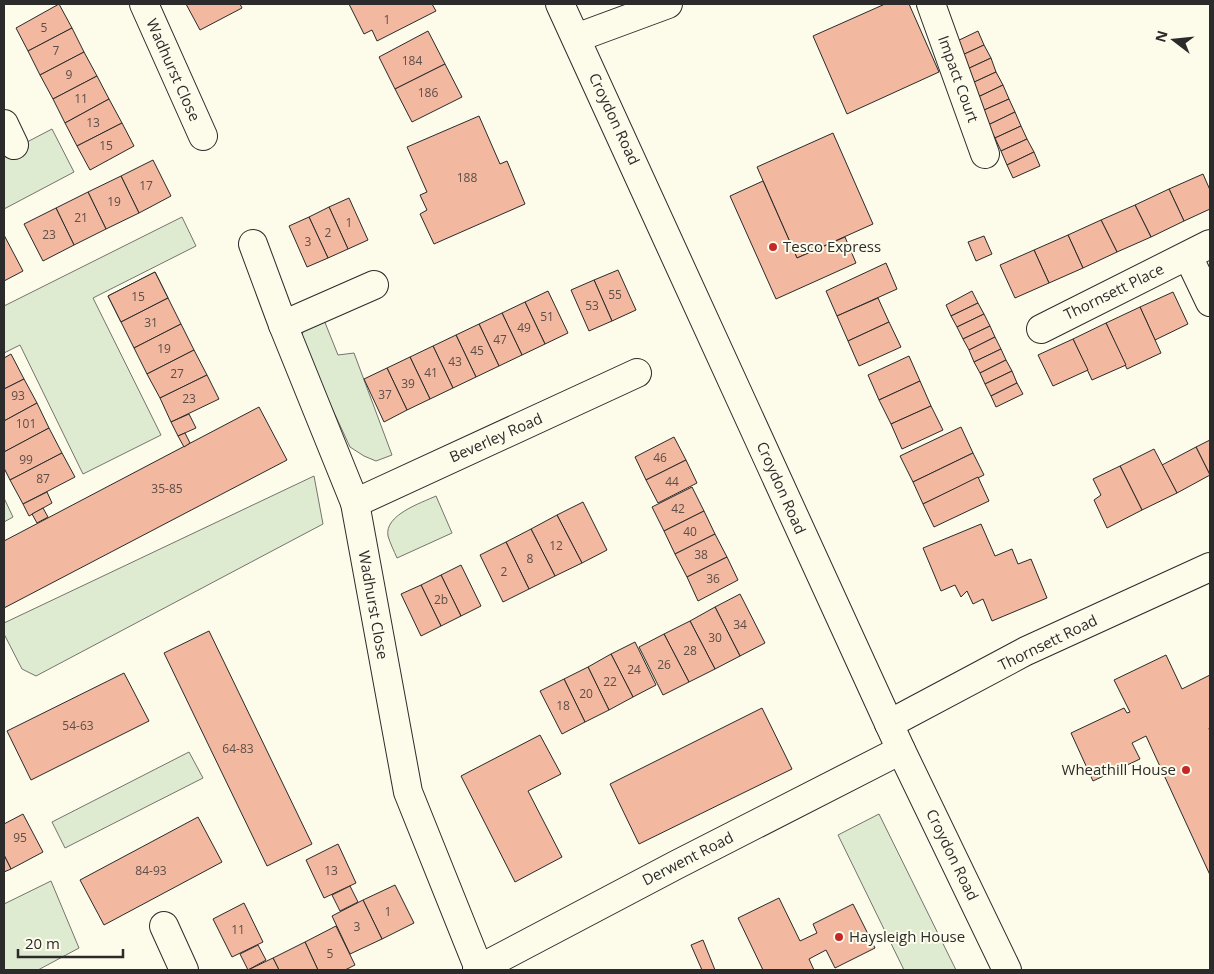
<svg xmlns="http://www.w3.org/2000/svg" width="1214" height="974" font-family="'Open Sans',sans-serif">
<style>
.green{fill:#deebd1;stroke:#74746e}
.building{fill:#f2b8a0;stroke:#2b2b2b}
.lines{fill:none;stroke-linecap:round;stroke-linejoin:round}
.street-casing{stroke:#2b2b2b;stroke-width:30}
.primary-casing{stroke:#2b2b2b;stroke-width:30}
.street{stroke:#fdfbea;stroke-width:28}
.primary{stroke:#fdfbea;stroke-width:28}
.poi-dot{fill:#c62828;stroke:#fdfbea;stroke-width:2}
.labels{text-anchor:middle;stroke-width:4;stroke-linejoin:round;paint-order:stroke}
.number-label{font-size:12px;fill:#5d4e48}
.street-label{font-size:15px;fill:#2b2b2b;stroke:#fdfbea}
.poi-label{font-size:15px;fill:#2b2b2b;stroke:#fdfbea;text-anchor:start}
</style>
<rect width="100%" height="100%" fill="#fdfbea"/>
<!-- green -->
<g class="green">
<polygon points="52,129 74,172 4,209 4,154"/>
<polygon points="182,217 196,246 93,298 161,435 83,474 20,345 4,353 4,306"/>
<polygon points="324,320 338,355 354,353 392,455 376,461 364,456 350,447 300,339 306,325"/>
<polygon points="314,476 323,524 36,676 22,669 4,634 4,623"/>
<path d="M436 496 452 533 397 558C394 551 390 543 388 536 384 515 421 503 436 496Z"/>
<polygon points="4,498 13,517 4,522"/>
<polygon points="189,752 203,778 65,848 52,822"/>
<polygon points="879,814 956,970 904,970 838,835"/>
<polygon points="51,881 79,948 38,970 4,970 4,904"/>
</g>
<!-- building -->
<g class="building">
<polygon points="59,4 72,28 28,51 16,28"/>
<polygon points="186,4 240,4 242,8 200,30"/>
<polygon points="349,4 432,4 436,11 377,41 372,30 364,34"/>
<polygon points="885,4 909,4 939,72 847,114 813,36"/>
<polygon points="72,28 84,52 40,75 28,51"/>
<polygon points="428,31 445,64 395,89 379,57"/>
<polygon points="978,31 984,45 958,57 951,44"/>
<polygon points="984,45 991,58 963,71 958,57"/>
<polygon points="84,52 97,76 53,99 40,75"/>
<polygon points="991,58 996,72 970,84 963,71"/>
<polygon points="445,64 462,97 412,122 395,89"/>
<polygon points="996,72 1003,85 976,98 970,84"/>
<polygon points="97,76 109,99 65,123 53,99"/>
<polygon points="1003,85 1009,99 982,111 976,98"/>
<polygon points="109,99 122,123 77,146 65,123"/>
<polygon points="1009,99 1015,112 988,125 982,111"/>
<polygon points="1015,112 1021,126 995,138 988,125"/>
<polygon points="479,116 500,164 507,161 525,204 434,244 420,214 427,210 420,195 427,192 407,147"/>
<polygon points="122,123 134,146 90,170 77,146"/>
<polygon points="1021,126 1027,139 1001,151 995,138"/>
<polygon points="833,133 873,224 797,258 757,167"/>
<polygon points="1027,139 1034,152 1007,165 1001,151"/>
<polygon points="1034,152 1040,166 1013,178 1007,165"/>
<polygon points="153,160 171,196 139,213 121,176"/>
<polygon points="1203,174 1210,190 1210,209 1184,221 1169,189"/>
<polygon points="121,176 139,213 106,229 88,192"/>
<polygon points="763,181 797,258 845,237 856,263 776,299 730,196"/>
<polygon points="1169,189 1184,221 1151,237 1135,205"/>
<polygon points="88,192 106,229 74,245 56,208"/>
<polygon points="349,198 368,240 348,249 329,207"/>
<polygon points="1135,205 1151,237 1117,252 1101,220"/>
<polygon points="329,207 348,249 328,258 309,217"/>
<polygon points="56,208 74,245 43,261 24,224"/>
<polygon points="309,217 328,258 307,267 289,226"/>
<polygon points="1101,220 1117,252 1083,268 1068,235"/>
<polygon points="4,235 23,271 4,281"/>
<polygon points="1068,235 1083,268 1049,283 1034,250"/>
<polygon points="984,236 992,254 976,261 968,242"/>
<polygon points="1034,250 1049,283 1015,298 1000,265"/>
<polygon points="886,263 897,289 837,316 826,291"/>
<polygon points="618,270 636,310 612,321 594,280"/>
<polygon points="155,272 168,298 121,322 108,296"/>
<polygon points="155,272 168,298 121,322 108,296"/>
<polygon points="594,280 612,321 589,331 571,290"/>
<polygon points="548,291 568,333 545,344 525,302"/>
<polygon points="972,291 978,303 951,316 946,305"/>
<polygon points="1173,292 1188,324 1155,340 1140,307"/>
<polygon points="168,298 181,324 134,348 121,322"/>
<polygon points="878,298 889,322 848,341 837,316"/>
<polygon points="525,302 545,344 522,355 502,313"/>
<polygon points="978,303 984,314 957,327 951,316"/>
<polygon points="1140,307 1161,353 1127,369 1106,323"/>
<polygon points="502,313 522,355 499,366 479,324"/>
<polygon points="984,314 990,326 963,339 957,327"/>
<polygon points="889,322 901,347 859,366 848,341"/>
<polygon points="1106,323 1126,365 1092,380 1073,339"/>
<polygon points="181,324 194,350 147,374 134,348"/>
<polygon points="479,324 499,366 476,377 456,335"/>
<polygon points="990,326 995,337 969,350 963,339"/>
<polygon points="456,335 476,377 453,388 433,346"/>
<polygon points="995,337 1001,349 974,362 969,350"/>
<polygon points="1073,339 1088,370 1053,386 1038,355"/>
<polygon points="433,346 453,388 430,399 410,357"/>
<polygon points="1001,349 1006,360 980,373 974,362"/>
<polygon points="194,350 207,375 160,398 147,374"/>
<polygon points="11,354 24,379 4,389 4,358"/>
<polygon points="909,356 920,381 879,400 868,375"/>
<polygon points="410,357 430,399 407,410 387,368"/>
<polygon points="1006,360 1012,371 985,384 980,373"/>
<polygon points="387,368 407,410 384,422 364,379"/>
<polygon points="1012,371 1017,383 991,396 985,384"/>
<polygon points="207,375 219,399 171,422 160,398"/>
<polygon points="24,379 37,403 4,421 4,389"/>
<polygon points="920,381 931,406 891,424 879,400"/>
<polygon points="1017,383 1023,394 996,407 991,396"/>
<polygon points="37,403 49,428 4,452 4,421"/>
<polygon points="931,406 943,430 902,449 891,424"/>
<polygon points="259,407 287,460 4,608 4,541"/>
<polygon points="189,414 196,428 178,436 171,422"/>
<polygon points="961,427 973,453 913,482 900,456"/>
<polygon points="49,428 62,453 10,480 4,468 4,452"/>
<polygon points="185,433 190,443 184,447 178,436"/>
<polygon points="674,437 686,460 646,480 635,457"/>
<polygon points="1210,440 1210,475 1196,447"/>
<polygon points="1196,447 1210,475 1177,493 1162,465"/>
<polygon points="1154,449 1177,493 1142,510 1120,466"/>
<polygon points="62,453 75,477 23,504 10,480"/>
<polygon points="973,453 984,475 923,504 913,482"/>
<polygon points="686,460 697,483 658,503 646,480"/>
<polygon points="1120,466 1142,510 1107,528 1094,500 1101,495 1093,479"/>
<polygon points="978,477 989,501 934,527 923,504"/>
<polygon points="692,487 704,511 664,531 652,507"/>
<polygon points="47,492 52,503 29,516 23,504"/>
<polygon points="583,502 607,550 582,563 557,515"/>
<polygon points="43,508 48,517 37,523 32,514"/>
<polygon points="704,511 715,534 675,554 664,531"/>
<polygon points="557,515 582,563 555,576 531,529"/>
<polygon points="981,524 995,556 1012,549 1018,564 1031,559 1047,598 992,621 983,599 973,604 967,591 961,597 955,585 941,591 923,548"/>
<polygon points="531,529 555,576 529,589 506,542"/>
<polygon points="715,534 727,557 687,577 675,554"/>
<polygon points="506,542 529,589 503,602 480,555"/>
<polygon points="727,557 738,580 698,601 687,577"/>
<polygon points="461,565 481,606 461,616 441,575"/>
<polygon points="441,575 461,616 441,626 421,585"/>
<polygon points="421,585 441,626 421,636 401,594"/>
<polygon points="740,594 765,643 740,656 715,607"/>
<polygon points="715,607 740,656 715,669 690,621"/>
<polygon points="690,621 715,669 689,682 664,634"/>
<polygon points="209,631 312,844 267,866 164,653"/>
<polygon points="664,634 689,682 663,695 639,647"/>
<polygon points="635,642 656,685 633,697 611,654"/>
<polygon points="611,654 633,697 609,710 588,667"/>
<polygon points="1166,655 1182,689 1210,675 1210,727 1209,728 1210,732 1210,875 1146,736 1132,743 1140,759 1093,781 1071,733 1124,708 1127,713 1130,712 1114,680"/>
<polygon points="588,667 609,710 585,722 564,679"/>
<polygon points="124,673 149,721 31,780 7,731"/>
<polygon points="564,679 585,722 562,734 540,691"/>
<polygon points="762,708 792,769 639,844 610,784"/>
<polygon points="540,735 561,774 528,791 562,857 515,882 461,776"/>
<polygon points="23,814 43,852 11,869 4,855 4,824"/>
<polygon points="198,817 222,862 104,925 80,880"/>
<polygon points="338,844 356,883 324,898 306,860"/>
<polygon points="4,855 11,869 4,872"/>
<polygon points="395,885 414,923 382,939 363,900"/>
<polygon points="350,886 358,902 340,911 332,895"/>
<polygon points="779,898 800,941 817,933 813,924 853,904 875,948 835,968 826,950 809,959 814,970 763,970 738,918"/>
<polygon points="363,900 382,939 350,954 332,916"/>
<polygon points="244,903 263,942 232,957 213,919"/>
<polygon points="336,926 355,965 345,970 318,970 305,942"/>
<polygon points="703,940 715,970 702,970 691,945"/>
<polygon points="305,942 318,970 279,970 273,958"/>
<polygon points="258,945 266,960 248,970 240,954"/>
<polygon points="273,958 279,970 248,970"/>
</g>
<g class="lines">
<!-- street casing -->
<g class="street-casing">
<g id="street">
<polyline points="144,4 203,136"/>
<polyline points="931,4 985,154"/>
<polyline points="576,38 668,4"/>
<polyline points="4,124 14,145"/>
<polyline points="253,244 283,325 355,503 408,792 479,969"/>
<polyline points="1188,256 1210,302"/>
<polyline points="283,325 374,285"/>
<polyline points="1041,329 1210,244"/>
<polyline points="355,503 637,373"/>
<polyline points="889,724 1026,651 1210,567"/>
<polyline points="164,926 184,970"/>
<polyline points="477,970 676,865 901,750"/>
</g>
</g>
<!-- primary casing -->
<g class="primary-casing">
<polyline id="primary" points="560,4 901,750 1007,970"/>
</g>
<!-- street -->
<use href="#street" class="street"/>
<!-- primary -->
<use href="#primary" class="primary"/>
</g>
<!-- markers -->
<g class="poi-dot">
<circle cx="773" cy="247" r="5"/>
<circle cx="1186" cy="770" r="5"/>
<circle cx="839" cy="937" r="5"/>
</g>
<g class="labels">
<!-- number labels -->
<g class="number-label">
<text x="387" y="24">1</text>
<text x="44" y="32">5</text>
<text x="56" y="55">7</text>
<text x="412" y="65">184</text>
<text x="69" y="79">9</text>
<text x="428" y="97">186</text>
<text x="81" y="103">11</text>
<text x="93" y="127">13</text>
<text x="106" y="150">15</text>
<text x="467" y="182">188</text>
<text x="146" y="190">17</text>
<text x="114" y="206">19</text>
<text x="81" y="222">21</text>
<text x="349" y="227">1</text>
<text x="328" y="237">2</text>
<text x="49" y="239">23</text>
<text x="308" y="246">3</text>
<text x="615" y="299">55</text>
<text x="138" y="301">15</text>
<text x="592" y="310">53</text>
<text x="547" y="321">51</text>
<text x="151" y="327">31</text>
<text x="524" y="332">49</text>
<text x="500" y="344">47</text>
<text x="164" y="353">19</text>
<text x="477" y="355">45</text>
<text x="455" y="366">43</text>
<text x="431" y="377">41</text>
<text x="177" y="378">27</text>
<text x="408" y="388">39</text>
<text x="385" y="399">37</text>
<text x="18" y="400">93</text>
<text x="189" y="403">23</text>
<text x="26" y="428">101</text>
<text x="660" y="462">46</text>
<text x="26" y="464">99</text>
<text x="43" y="483">87</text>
<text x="672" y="486">44</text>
<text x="167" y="493">35-85</text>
<text x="678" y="513">42</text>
<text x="690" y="536">40</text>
<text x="556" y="550">12</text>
<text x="701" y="559">38</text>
<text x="530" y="563">8</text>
<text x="504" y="576">2</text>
<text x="713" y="583">36</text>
<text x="441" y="604">2b</text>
<text x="740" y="629">34</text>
<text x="715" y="642">30</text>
<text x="690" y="655">28</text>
<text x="664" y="669">26</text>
<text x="634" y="674">24</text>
<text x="610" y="686">22</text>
<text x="586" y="698">20</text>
<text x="563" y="710">18</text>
<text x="78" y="730">54-63</text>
<text x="238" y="753">64-83</text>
<text x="20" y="842">95</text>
<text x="151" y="875">84-93</text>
<text x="331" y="875">13</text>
<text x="388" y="916">1</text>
<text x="357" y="931">3</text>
<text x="238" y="934">11</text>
<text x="330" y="958">5</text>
</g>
<!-- street labels -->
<g class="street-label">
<text transform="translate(173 70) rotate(66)" y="5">Wadhurst Close</text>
<text transform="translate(958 79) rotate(70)" y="5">Impact Court</text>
<text transform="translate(614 119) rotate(65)" y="5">Croydon Road</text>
<text transform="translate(1114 292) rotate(-26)" y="5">Thornsett Place</text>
<text transform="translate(496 438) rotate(-24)" y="5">Beverley Road</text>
<text transform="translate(781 488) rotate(66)" y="5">Croydon Road</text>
<text transform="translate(373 605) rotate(80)" y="5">Wadhurst Close</text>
<text transform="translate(1048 643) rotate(-26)" y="5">Thornsett Road</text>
<text transform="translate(952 855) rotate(64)" y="5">Croydon Road</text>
<text transform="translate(688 859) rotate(-27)" y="5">Derwent Road</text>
</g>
<!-- poi labels -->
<g class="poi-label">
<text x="783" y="252">Tesco Express</text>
<text x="1176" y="775" text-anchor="end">Wheathill House</text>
<text x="849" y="942">Haysleigh House</text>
</g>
</g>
<!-- border -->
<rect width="1214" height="974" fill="none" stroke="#2b2b2b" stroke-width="10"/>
<!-- north arrow -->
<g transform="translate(1174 40) rotate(286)" stroke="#fdfbea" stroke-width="4" paint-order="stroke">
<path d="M0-4L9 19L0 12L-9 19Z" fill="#2b2b2b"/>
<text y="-8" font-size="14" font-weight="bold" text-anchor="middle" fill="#2b2b2b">N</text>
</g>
<!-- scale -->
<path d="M18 949v8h105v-8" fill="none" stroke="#2b2b2b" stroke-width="2.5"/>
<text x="25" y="949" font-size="15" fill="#2b2b2b" stroke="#fdfbea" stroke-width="4" paint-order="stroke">20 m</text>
</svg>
